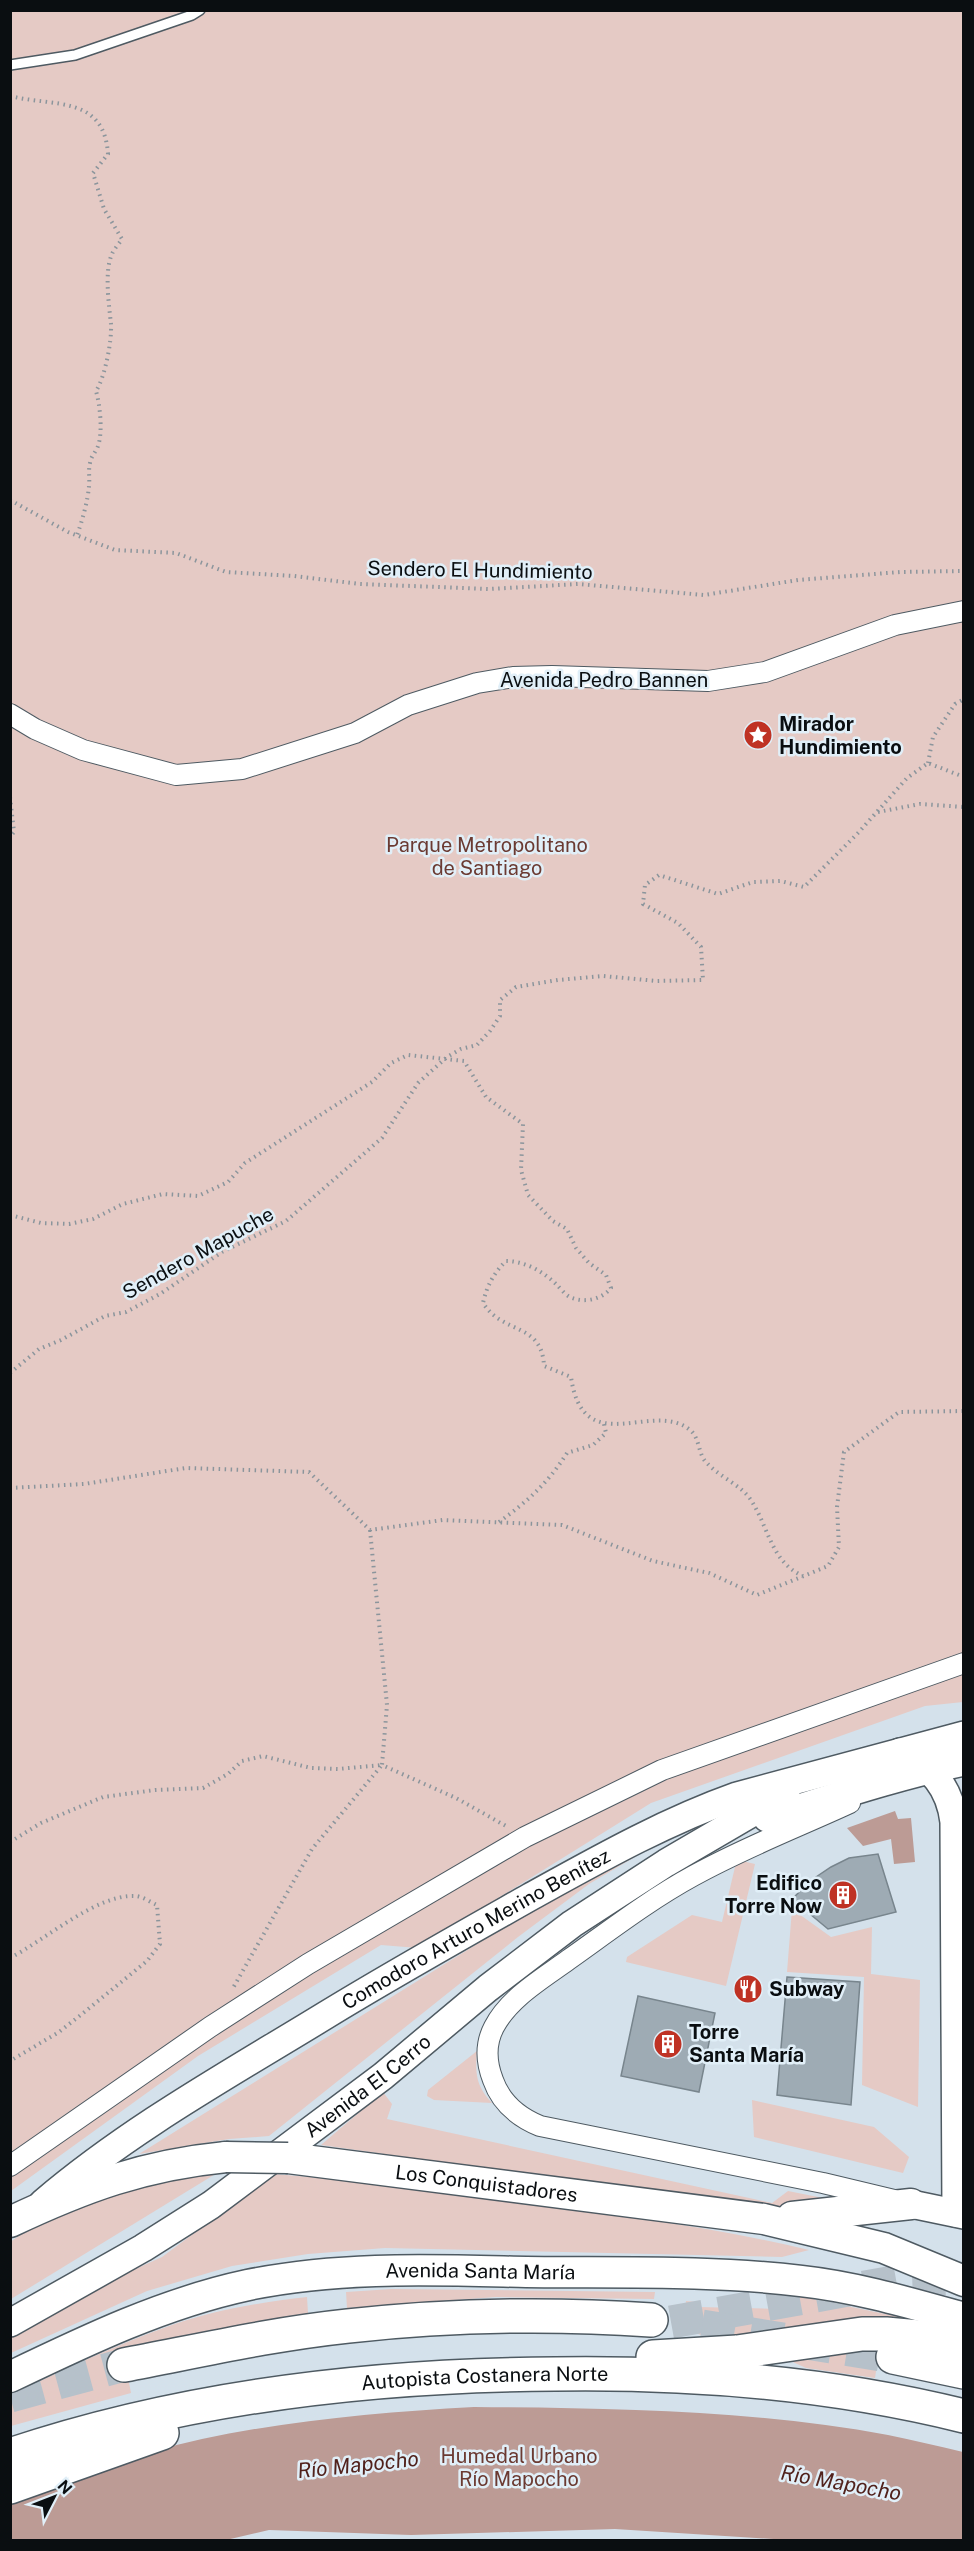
<svg xmlns="http://www.w3.org/2000/svg" width="974" height="2551" font-family="'Public Sans',sans-serif">
<style>
.green{fill:#e5cac5}
.water{fill:#bc9b95}
.building{fill:#9eabb4;stroke:#78858d;stroke-width:1.5}
.lines{fill:none;stroke-linecap:round;stroke-linejoin:round}
.highway-tunnel{stroke:#b6c1ca;stroke-width:33;stroke-dasharray:33 16;stroke-linecap:butt}
.lane-casing{stroke:#4e5a62;stroke-width:12}
.street-casing{stroke:#4e5a62;stroke-width:22}
.secondary-casing{stroke:#4e5a62;stroke-width:30}
.primary-casing{stroke:#4e5a62;stroke-width:33}
.highway-casing{stroke:#4e5a62;stroke-width:36}
.path{stroke:#8b959c;stroke-width:4;stroke-dasharray:1.5 4.5;stroke-linecap:butt}
.lane{stroke:#fff;stroke-width:9}
.street{stroke:#fff;stroke-width:20}
.secondary{stroke:#fff;stroke-width:27}
.primary{stroke:#fff;stroke-width:30}
.highway{stroke:#fff;stroke-width:33}
.primary-bridge-casing{stroke:#4e5a62;stroke-width:33;stroke-linecap:butt}
.primary-bridge{stroke:#fff;stroke-width:30}
.labels{text-anchor:middle;stroke-width:5;stroke-linejoin:round;paint-order:stroke}
.street-label{font-size:20px;fill:#0a0e11;stroke:#e1eff8}
.poi-label{font-size:20px;font-weight:bold;fill:#0a0e11;stroke:#e1eff8;text-anchor:start}
.park-label{font-size:20px;fill:#6b3a32;stroke:#e1eff8}
.water-label{font-size:21px;font-style:italic;fill:#51221c;stroke:#e1eff8}
</style>
<rect width="100%" height="100%" fill="#d4e1eb"/>
<!-- green -->
<g class="green">
<polygon points="11,11 963,11 963,1702 925,1706 651,1803 418,1948 381,1945 198,2056 11,2191"/>
<polygon points="672,1835 589,1884 518,1937 269,2136 229,2139 139,2154 583,1878"/>
<polygon points="742,1861 755,1864 726,1986 626,1962 627,1957 692,1915 722,1922 735,1867"/>
<polygon points="792,1909 831,1937 872,1927 871,1974 920,1980 918,2107 862,2085 864,1977 787,1972"/>
<path d="M477 2051C475 2073 476 2086 492 2103L434 2100 427 2096 428 2090Z"/>
<polygon points="383,2092 392,2104 387,2119 772,2203 788,2191 823,2198 822,2202 783,2211 321,2145"/>
<polygon points="752,2100 874,2127 909,2157 903,2173 754,2137"/>
<polygon points="217,2173 11,2299 10,2242 46,2218 148,2181"/>
<path d="M274 2174C360 2181 446 2193 531 2204 625 2216 718 2228 809 2250L782 2257 385 2248 308 2254 232 2266 147 2291 11 2353 10 2334 100 2285 162 2257Z"/>
<polygon points="392,2289 655,2292 654,2299 496,2297 347,2308 346,2292"/>
<path d="M307 2297 308 2313 123 2352 131 2393 11 2426V2395C63 2370 117 2344 172 2325 215 2310 262 2302 307 2297Z"/>
<polygon points="803,2297 905,2318 856,2319 725,2343 692,2332 684,2320 686,2301 696,2302 698,2307 780,2309 789,2306 792,2298"/>
<polygon points="880,2344 875,2378 806,2368 784,2358"/>
</g>
<!-- water -->
<g class="water">
<polygon points="895,1811 898,1819 911,1818 915,1862 894,1864 891,1839 863,1846 847,1828"/>
<path d="M474 2407C610 2408 754 2410 888 2435 913 2440 938 2446 963 2452V2540H789L615 2529 411 2535 269 2530 226 2540H11L10 2500C73 2478 137 2453 202 2439 291 2420 384 2412 474 2407Z"/>
</g>
<!-- building -->
<g class="building">
<polygon points="878,1854 896,1912 828,1929 792,1899 813,1879 831,1867 849,1858"/>
<polygon points="787,1977 860,1982 851,2105 777,2095"/>
<polygon points="638,1996 715,2013 699,2092 621,2076"/>
</g>
<g class="lines">
<!-- highway-tunnel -->
<g class="highway-tunnel">
<polyline points="671,2322 904,2280 964,2278"/>
<polyline points="702,2326 893,2357"/>
<polyline points="10,2396 124,2365"/>
</g>
<!-- lane casing -->
<g class="lane-casing">
<polyline id="lane" points="10,65 75,55 192,15 200,10"/>
</g>
<!-- street casing -->
<g class="street-casing">
<g id="street">
<polyline points="10,714 35,729 83,750 176,775 242,769 355,733 408,705 477,683 513,677 552,676 708,681 765,672 895,625 964,611"/>
<path d="M850 1803C798 1827 743 1848 693 1876 649 1900 609 1931 568 1960 542 1979 509 1998 494 2027 485 2044 486 2062 493 2080 501 2103 518 2117 540 2126L823 2183 894 2200"/>
<polyline points="10,2166 210,2027 308,1964 525,1837 662,1770 964,1663"/>
</g>
</g>
<!-- secondary casing -->
<g class="secondary-casing">
<g id="secondary">
<path d="M900 1752C932 1766 950 1788 954 1822L956 2213"/>
<path d="M767 1818C832 1798 897 1776 964 1762"/>
<path id="s1" d="M43 2203C130 2129 228 2075 326 2015 393 1974 461 1936 530 1897 597 1860 664 1822 737 1796L964 1735"/>
<polyline points="911,2204 964,2215"/>
<path id="s2" d="M10 2323 143 2248 211 2205 383 2076 488 1988 572 1924 666 1863 762 1807 786 1795"/>
</g>
</g>
<!-- primary casing -->
<g class="primary-casing">
<g id="primary">
<path id="s3" d="M288 2158 764 2219 884 2248 964 2281"/>
<polyline points="792,2217 911,2204"/>
<path d="M10 2222C84 2187 144 2165 226 2157"/>
<path id="s4" d="M10 2377C87 2340 164 2303 248 2285 340 2266 433 2270 526 2272 618 2273 710 2270 801 2281 856 2287 910 2303 964 2318"/>
</g>
</g>
<!-- highway casing -->
<g class="highway-casing">
<g id="highway">
<polyline points="653,2357 737,2352 862,2334 886,2334 930,2338 964,2346"/>
<polyline points="893,2357 964,2372"/>
<path d="M124 2365C198 2351 272 2334 348 2326 448 2315 550 2313 651 2320"/>
<path id="s5" d="M10 2455C186 2396 370 2375 555 2374 691 2372 831 2383 964 2416"/>
<polyline points="10,2487 162,2433"/>
</g>
</g>
<!-- path -->
<g class="path">
<path d="M10 96C54 107 104 95 108 154L93 173 104 209 122 239C119 244 114 249 112 254 104 271 109 305 111 324 112 341 105 377 96 391 100 405 103 432 98 446 96 452 91 456 90 463 88 471 90 478 89 486 88 500 82 522 77 535"/>
<polyline points="10,500 68,532 115,550 176,553 226,572 294,576 360,584 489,589 578,584 704,595 798,580 900,572 964,571"/>
<polyline points="928,763 933,737 955,704 964,699"/>
<polyline points="10,797 14,832 10,837"/>
<polyline points="878,812 920,804 964,807"/>
<path d="M10 1215 41 1223 69 1224 93 1219 123 1204 163 1194 198 1196 228 1182 245 1163 372 1082 391 1063 408 1055 464 1061 486 1097 523 1124 521 1170 528 1195 553 1221 567 1229 576 1248 589 1263 606 1275 611 1288C602 1299 586 1303 572 1298 566 1296 561 1289 557 1285 544 1272 525 1261 506 1261 494 1273 487 1285 483 1303 503 1335 542 1322 544 1366L571 1377C583 1462 653 1399 690 1430 700 1438 698 1454 706 1462 719 1477 740 1484 751 1500 769 1528 771 1562 803 1576"/>
<polyline points="10,1373 39,1349 61,1340 105,1316 126,1312 160,1294 222,1252 286,1221 382,1138 418,1083 447,1057 461,1049 477,1045 490,1031 500,1016 500,1000 516,987 558,980 603,976 657,981 703,980 701,947 678,923 643,904 645,885 659,875 718,894 753,882 781,881 804,887 859,832 907,778 928,763 964,777"/>
<polyline points="10,1488 84,1484 186,1468 309,1472 370,1530 443,1520 562,1525 653,1561 709,1573 757,1595 828,1566 839,1547 837,1507 844,1452 899,1412 964,1411"/>
<path d="M499 1522C528 1501 548 1483 567 1453L593 1445 606 1433 604 1424"/>
<polyline points="370,1530 387,1705 382,1765 456,1798 506,1826"/>
<polyline points="10,1842 41,1823 103,1797 155,1790 203,1788 228,1774 242,1761 263,1756 311,1768 338,1769 382,1765 312,1849 233,1988"/>
<path d="M10 1958C45 1940 97 1894 135 1896 142 1896 150 1902 157 1905L160 1944 147 1961 82 2014 59 2032 10 2061"/>
</g>
<!-- lane -->
<use href="#lane" class="lane"/>
<!-- street -->
<use href="#street" class="street"/>
<!-- secondary -->
<use href="#secondary" class="secondary"/>
<!-- primary -->
<use href="#primary" class="primary"/>
<!-- highway -->
<use href="#highway" class="highway"/>
<!-- primary-bridge casing -->
<g class="primary-bridge-casing">
<polyline id="primary-bridge" points="226,2157 288,2158"/>
</g>
<!-- primary-bridge -->
<use href="#primary-bridge" class="primary-bridge"/>
</g>
<!-- icons -->
<defs>
<g id="sight-disc" transform="scale(1.5)"><circle r="9.5" fill="#bf3224" stroke="#e1eff8"/><path d="M0-6L1.8-2.2L6-1.7L2.9 1.2L3.7 5.4L0 3.3L-3.7 5.4L-2.9 1.2L-6-1.7L-1.8-2.2Z" fill="#fff"/></g>
<g id="building-disc" transform="scale(1.5)"><circle r="9.5" fill="#bf3224" stroke="#e1eff8"/><path d="M-4-6H4V6H1V3H-1V6H-4ZM-2.5-4.3h1.7v1.8h-1.7ZM.8-4.3h1.7v1.8H.8ZM-2.5-1h1.7V.8h-1.7ZM.8-1h1.7V.8H.8Z" fill="#fff"/></g>
<g id="restaurant-disc" transform="scale(1.5)"><circle r="9.5" fill="#bf3224" stroke="#e1eff8"/><path d="M-5-6h1v4h1v-4h1v4h1v-4h1v5L-1.5 .5V6h-2V.5L-5-1ZM5-6V6H3V1.5H1.5Q1.5-4 5-6Z" fill="#fff"/></g>
</defs>
<g fill-rule="evenodd">
<use href="#sight-disc" x="758" y="735"/>
<use href="#building-disc" x="843" y="1895"/>
<use href="#restaurant-disc" x="748" y="1989"/>
<use href="#building-disc" x="668" y="2044"/>
</g>
<g class="labels">
<!-- street labels -->
<g class="street-label">
<text transform="translate(480 570) rotate(1)" y="7">Sendero El Hundimiento</text>
<text x="604" y="687">Avenida Pedro Bannen</text>
<text transform="translate(198 1253) rotate(-29)" y="7">Sendero Mapuche</text>
<text dy="7" stroke="none"><textPath href="#s1" startOffset="513">Comodoro Arturo Merino Benítez</textPath></text>
<text dy="7" stroke="none"><textPath href="#s2" startOffset="430">Avenida El Cerro</textPath></text>
<text dy="7" stroke="none"><textPath href="#s3" startOffset="200">Los Conquistadores</textPath></text>
<text dy="7" stroke="none"><textPath href="#s4" startOffset="489">Avenida Santa María</textPath></text>
<text dy="7" stroke="none"><textPath href="#s5" startOffset="483">Autopista Costanera Norte</textPath></text>
</g>
<!-- poi labels -->
<g class="poi-label">
<text x="779" y="731">Mirador<tspan x="779" dy="23">Hundimiento</tspan></text>
<text x="822" y="1890" text-anchor="end">Edifico<tspan x="822" dy="23">Torre Now</tspan></text>
<text x="769" y="1996">Subway</text>
<text x="689" y="2039">Torre<tspan x="689" dy="23">Santa María</tspan></text>
</g>
<!-- park labels -->
<g class="park-label">
<text x="487" y="852">Parque Metropolitano<tspan x="487" dy="23">de Santiago</tspan></text>
<text x="519" y="2463">Humedal Urbano<tspan x="519" dy="23">Río Mapocho</tspan></text>
</g>
<!-- water labels -->
<g class="water-label">
<text transform="translate(358 2465) rotate(-6)" y="7">Río Mapocho</text>
<text transform="translate(841 2483) rotate(10)" y="7">Río Mapocho</text>
</g>
</g>
<!-- border -->
<rect width="974" height="2551" fill="none" stroke="#0a0e11" stroke-width="24"/>
<!-- north arrow -->
<g transform="translate(54 2497) rotate(48)" stroke="#e1eff8" stroke-width="4.5" paint-order="stroke">
<path d="M0-4.5L10 22L0 15L-10 22Z" fill="#0a0e11"/>
<text y="-9" font-size="16" font-weight="bold" text-anchor="middle" fill="#0a0e11">N</text>
</g>
</svg>
